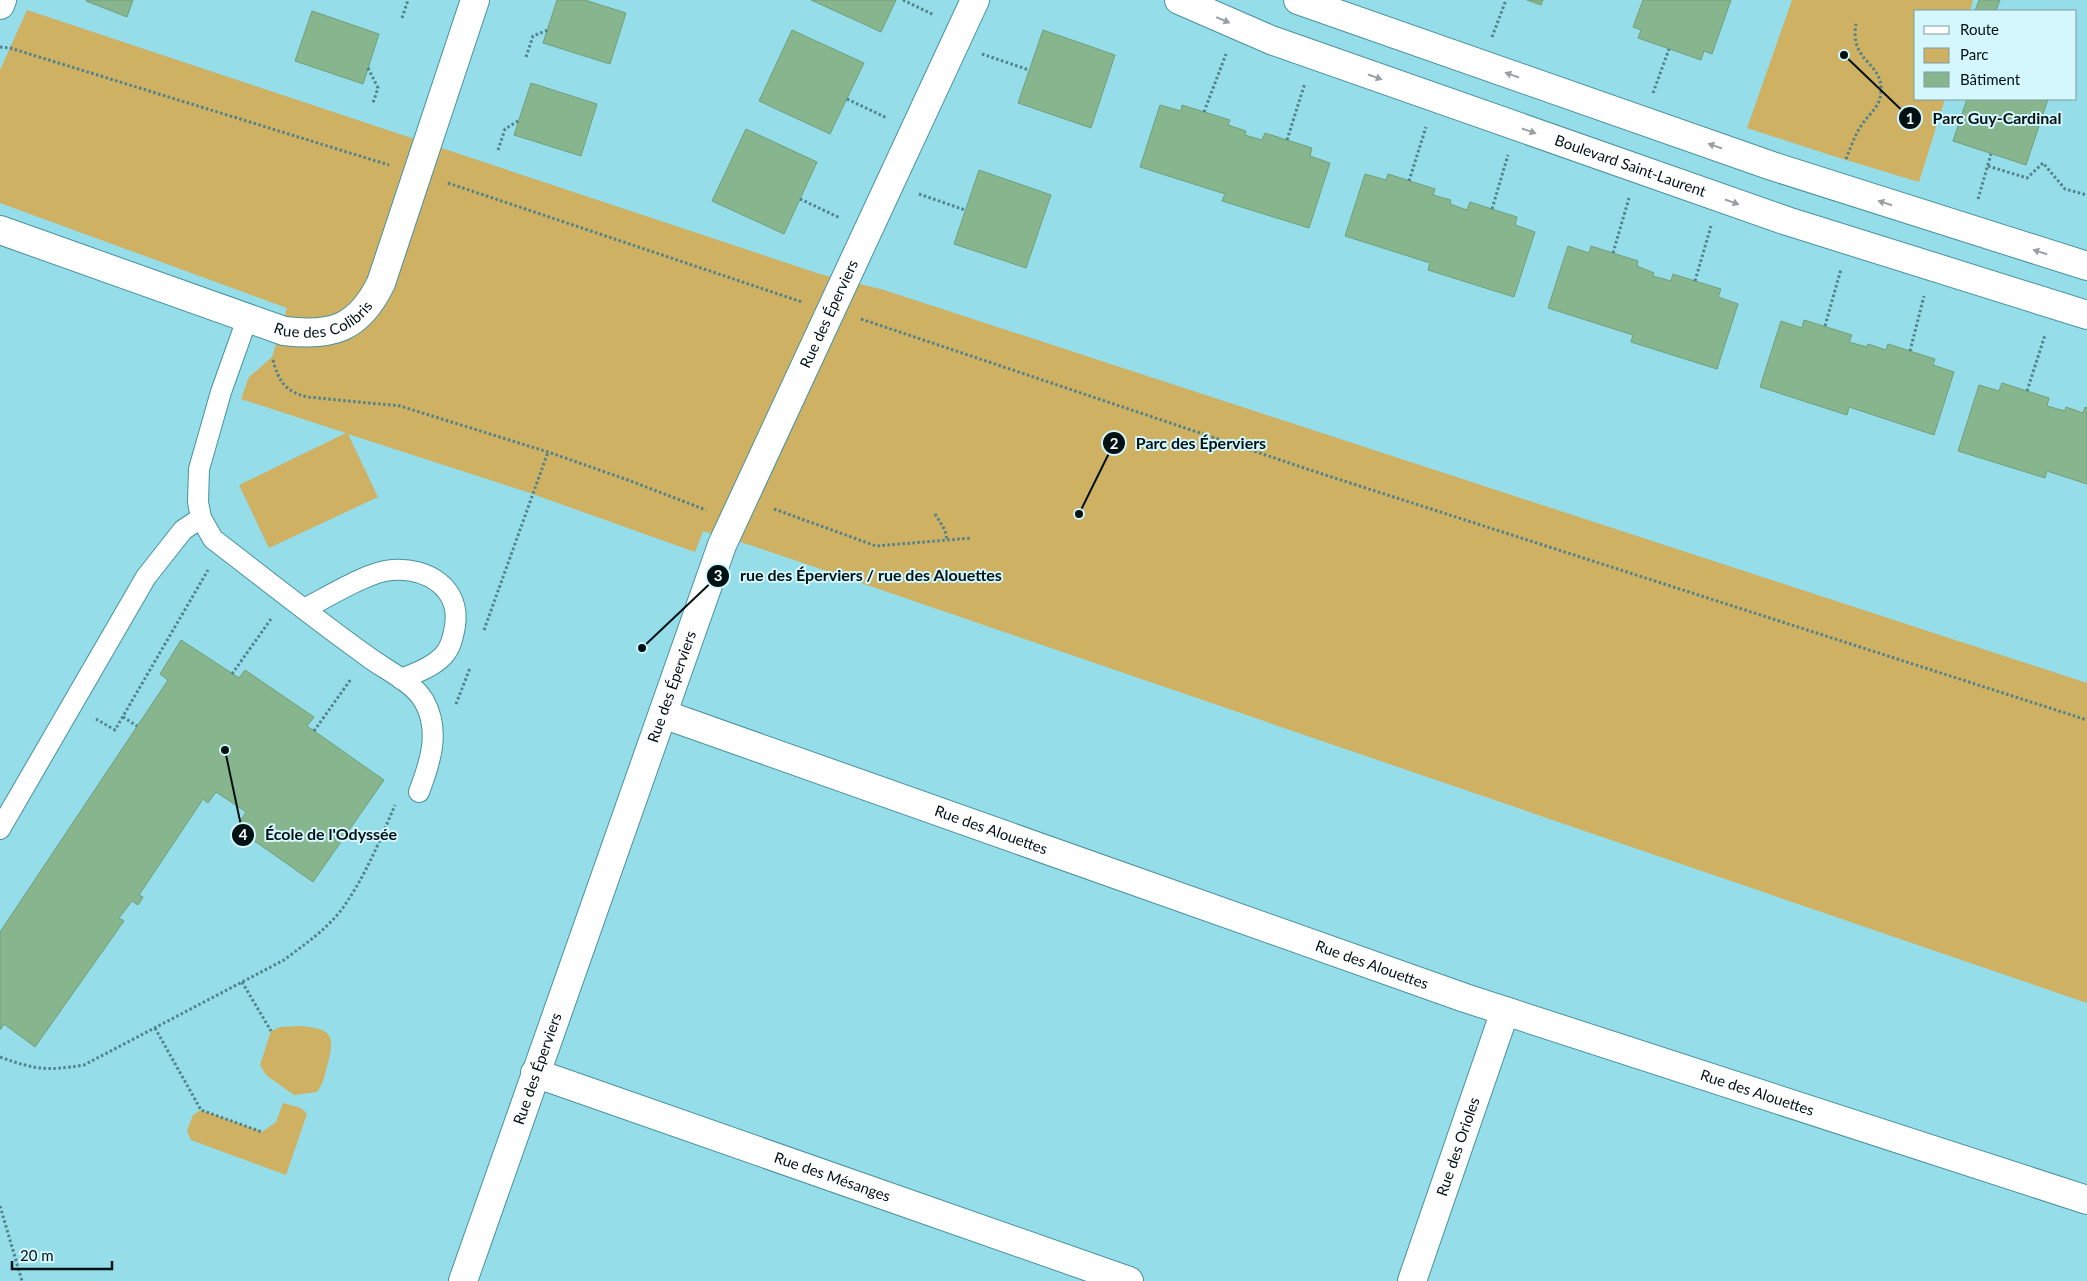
<svg xmlns="http://www.w3.org/2000/svg" width="2087" height="1281" font-family="Lato,sans-serif">
<style>
.green{fill:#cfb163}
.building{fill:#87b58e;stroke:#729f79}
.lines{fill:none;stroke-linecap:round;stroke-linejoin:round}
.lane-casing{stroke:#49929d;stroke-width:22}
.street-casing{stroke:#49929d;stroke-width:30}
.secondary-casing{stroke:#49929d;stroke-width:30}
.path{stroke:#52828a;stroke-width:3;stroke-dasharray:2.5 2.5;stroke-linecap:butt}
.lane{stroke:#fff;stroke-width:20}
.street{stroke:#fff;stroke-width:28}
.secondary{stroke:#fff;stroke-width:28}
.oneway{fill:#99a0a1}
.labels{text-anchor:middle;stroke-width:4;stroke-linejoin:round;paint-order:stroke}
.street-label{font-size:15px;fill:#001114;stroke:#d4f7fd}
.leader{fill:none;stroke:#001114;stroke-width:2}
.callout-dot{fill:#001114;stroke:#d4f7fd;stroke-width:2}
.mark-label{font-size:15px;text-anchor:middle;font-weight:bold;fill:#fff}
.callout-label{font-size:16px;text-anchor:middle;font-weight:bold;fill:#001114;stroke:#d4f7fd;stroke-width:4;stroke-linejoin:round;paint-order:stroke}
</style>
<rect width="100%" height="100%" fill="#94dde9"/>
<!-- green -->
<g class="green">
<polygon points="1792,0 1973,0 1970,11 1916,11 1916,99 1945,99 1919,182 1833,156 1747,128"/>
<polygon points="27,10 820,274 884,290 2087,683 2087,1003 750,545 703,531 695,552 527,492 348,434 378,497 269,548 239,485 346,433 241,399 249,377 272,357 287,308 0,203 0,70"/>
<path d="M300 1026C330 1029 336 1033 328 1063 325 1073 324 1083 317 1092L294 1095 266 1075 260 1065 271 1031 280 1027Z"/>
<polygon points="283,1103 301,1108 307,1114 286,1175 191,1140 187,1131 193,1115 201,1110 262,1132 276,1122"/>
</g>
<!-- building -->
<g class="building">
<polygon points="87,0 133,0 127,17 86,1"/>
<polygon points="557,0 585,0 626,13 610,64 543,43"/>
<polygon points="811,0 896,0 881,32"/>
<polygon points="1527,0 1543,0 1541,5"/>
<polygon points="1643,0 1731,0 1712,54 1704,51 1701,60 1638,38 1641,30 1633,27"/>
<polygon points="1979,0 2000,0 1996,11 1975,11"/>
<polygon points="312,11 379,34 363,84 295,61"/>
<polygon points="792,30 864,63 830,134 759,101"/>
<polygon points="1043,30 1115,55 1091,128 1018,103"/>
<polygon points="531,83 597,104 581,156 514,135"/>
<polygon points="1967,99 2048,99 2026,165 1953,141"/>
<polygon points="1160,105 1181,111 1182,105 1230,120 1228,125 1246,131 1245,135 1262,140 1265,133 1312,148 1310,156 1330,163 1309,228 1222,201 1225,194 1140,167"/>
<polygon points="746,129 817,162 784,234 712,201"/>
<polygon points="979,170 1051,195 1026,268 954,244"/>
<polygon points="1365,174 1386,180 1388,174 1435,189 1433,195 1451,200 1450,204 1467,210 1470,202 1517,217 1515,225 1535,232 1514,297 1428,270 1430,263 1345,236"/>
<polygon points="1568,246 1589,253 1591,246 1638,261 1637,266 1654,273 1653,276 1671,281 1673,274 1695,281 1721,289 1718,297 1738,304 1717,369 1631,342 1633,335 1548,308"/>
<polygon points="1804,320 1852,335 1849,342 1867,347 1868,344 1886,350 1888,344 1935,359 1933,365 1954,372 1934,435 1849,407 1847,415 1760,387 1781,321 1802,328"/>
<polygon points="2002,383 2049,398 2047,406 2065,411 2066,407 2083,413 2085,407 2087,408 2087,484 2047,471 2045,478 1958,451 1979,385 1999,391"/>
<polygon points="181,640 239,678 245,670 314,717 307,726 384,780 313,882 236,828 246,812 216,792 208,803 203,799 139,895 143,897 138,905 132,901 119,918 124,921 35,1047 4,1024 0,1030 0,932 168,680 160,674"/>
</g>
<g class="lines">
<!-- lane casing -->
<g class="lane-casing">
<g id="lane">
<path d="M247 319 221 392 199 469 198 502 201 518 213 539C264 578 315 619 367 656 385 670 412 681 424 701 441 731 430 763 419 792"/>
<path d="M304 609C326 598 369 571 392 570 427 567 461 588 455 626 453 637 451 647 444 655 433 667 416 673 401 679"/>
<polyline points="0,829 146,577 183,530 201,518"/>
</g>
</g>
<!-- street casing -->
<g class="street-casing">
<g id="street">
<path id="s1" d="M0 230 284 331C333 337 359 328 381 283L475 0"/>
<path id="s2" d="M663 714 1465 998 2087 1200"/>
<path id="s3" d="M535 1073 1129 1281"/>
<path id="s4" d="M463 1281 722 545 975 0"/>
<path id="s5" d="M1412 1281 1505 1011"/>
</g>
</g>
<!-- secondary casing -->
<g class="secondary-casing">
<g id="secondary">
<path id="s6" d="M1179 0 1271 40 1787 221 2087 315"/>
<polyline points="1298,0 1772,166 2087,266"/>
<polyline points="0,5 2,0"/>
</g>
</g>
<!-- path -->
<g class="path">
<polyline points="903,0 934,15"/>
<polyline points="402,18 408,0"/>
<polyline points="1492,37 1506,0"/>
<polyline points="0,47 10,48 389,165"/>
<polyline points="982,54 1029,70"/>
<polyline points="526,57 533,36 548,30"/>
<polyline points="368,68 378,88 373,103"/>
<polyline points="1653,93 1669,49"/>
<polyline points="847,99 887,118"/>
<polyline points="1204,112 1226,54"/>
<polyline points="1287,140 1305,83"/>
<polyline points="498,150 505,129 518,121"/>
<path d="M1846 159C1851 147 1855 134 1863 123 1871 112 1881 106 1881 90 1882 62 1849 61 1856 24"/>
<polyline points="1988,166 2027,178 2043,163 2065,189 2087,195"/>
<polyline points="1409,181 1426,127"/>
<polyline points="448,183 802,302"/>
<polyline points="919,194 965,210"/>
<polyline points="800,199 840,218"/>
<polyline points="1978,199 1991,154"/>
<polyline points="1492,209 1508,155"/>
<polyline points="1613,253 1629,198"/>
<polyline points="1695,281 1711,226"/>
<polyline points="861,319 1316,472 2087,720"/>
<polyline points="1825,326 1841,269"/>
<polyline points="1910,351 1924,296"/>
<path d="M273 360C279 382 285 391 307 397L400 406 548 452 628 480 706 510"/>
<polyline points="2027,391 2045,335"/>
<polyline points="774,509 876,546 972,538"/>
<polyline points="935,514 945,530 947,540"/>
<polyline points="484,630 548,452"/>
<polyline points="232,674 271,619"/>
<polyline points="456,704 470,668"/>
<polyline points="123,717 137,726"/>
<polyline points="96,719 115,730 208,570"/>
<polyline points="314,731 351,679"/>
<polyline points="242,982 271,1031"/>
<polyline points="155,1028 201,1110 262,1132"/>
<path d="M0 1057C36 1070 47 1071 84 1065L284 960C305 944 326 930 342 909 365 877 380 840 395 805"/>
<polyline points="0,1206 22,1281"/>
</g>
<!-- lane -->
<use href="#lane" class="lane"/>
<!-- street -->
<use href="#street" class="street"/>
<!-- secondary -->
<use href="#secondary" class="secondary"/>
</g>
<!-- one-way arrows -->
<defs><path id="oneway-solid" d="M-6-.8H1V-3.2L6.5 0L1 3.2V.8H-6Z" transform="scale(1.25)"/></defs>
<g class="oneway">
<use href="#oneway-solid" transform="translate(1223 20) rotate(23)"/>
<use href="#oneway-solid" transform="translate(1512 75) rotate(-161)"/>
<use href="#oneway-solid" transform="translate(1375 77) rotate(19)"/>
<use href="#oneway-solid" transform="translate(1529 131) rotate(19)"/>
<use href="#oneway-solid" transform="translate(1715 146) rotate(-161)"/>
<use href="#oneway-solid" transform="translate(1732 202) rotate(19)"/>
<use href="#oneway-solid" transform="translate(1885 203) rotate(-162)"/>
<use href="#oneway-solid" transform="translate(2040 252) rotate(-163)"/>
</g>
<g class="labels">
<!-- street labels -->
<g class="street-label">
<text dy="5" stroke="none"><textPath href="#s6" startOffset="481">Boulevard Saint-Laurent</textPath></text>
<text dy="5" stroke="none"><textPath href="#s1" startOffset="344">Rue des Colibris</textPath></text>
<text dy="5" stroke="none"><textPath href="#s4" startOffset="1035">Rue des Éperviers</textPath></text>
<text dy="5" stroke="none"><textPath href="#s4" startOffset="630">Rue des Éperviers</textPath></text>
<text dy="5" stroke="none"><textPath href="#s2" startOffset="348">Rue des Alouettes</textPath></text>
<text dy="5" stroke="none"><textPath href="#s2" startOffset="752">Rue des Alouettes</textPath></text>
<text dy="5" stroke="none"><textPath href="#s4" startOffset="225">Rue des Éperviers</textPath></text>
<text dy="5" stroke="none"><textPath href="#s2" startOffset="1158">Rue des Alouettes</textPath></text>
<text dy="5" stroke="none"><textPath href="#s5" startOffset="142">Rue des Orioles</textPath></text>
<text dy="5" stroke="none"><textPath href="#s3" startOffset="315">Rue des Mésanges</textPath></text>
</g>
</g>
<!-- callouts -->
<path class="leader" d="M1844 55L1910 118M1079 514L1114 443M642 648L718 576M225 750L243 835"/>
<g class="callout-dot">
<circle cx="1844" cy="55" r="5"/>
<circle cx="1079" cy="514" r="5"/>
<circle cx="642" cy="648" r="5"/>
<circle cx="225" cy="750" r="5"/>
<circle cx="1910" cy="118" r="12"/>
<circle cx="1114" cy="443" r="12"/>
<circle cx="718" cy="576" r="12"/>
<circle cx="243" cy="835" r="12"/>
</g>
<g class="mark-label">
<text x="1910" y="124">1</text>
<text x="1114" y="449">2</text>
<text x="718" y="581">3</text>
<text x="243" y="840">4</text>
</g>
<g class="callout-label">
<text x="1997" y="124">Parc Guy-Cardinal</text>
<text x="1201" y="449">Parc des Éperviers</text>
<text x="871" y="581">rue des Éperviers / rue des Alouettes</text>
<text x="331" y="840">École de l'Odyssée</text>
</g>
<!-- legend -->
<rect x="1914" y="10" width="162" height="90" fill="#d4f7fd" stroke="#7f9ba0"/>
<rect x="1924" y="26" width="25" height="8" fill="#ffffff" stroke="#7f9ba0"/>
<text x="1960" y="35" font-size="15" fill="#001114">Route</text>
<rect x="1924" y="48" width="25" height="15" fill="#cfb163" stroke="#7f9ba0"/>
<text x="1960" y="60" font-size="15" fill="#001114">Parc</text>
<rect x="1924" y="72" width="25" height="15" fill="#87b58e" stroke="#7f9ba0"/>
<text x="1960" y="85" font-size="15" fill="#001114">Bâtiment</text>
<!-- scale -->
<path d="M12 1261v8h100v-8" fill="none" stroke="#001114" stroke-width="2.5"/>
<text x="20" y="1261" font-size="15" fill="#001114" stroke="#d4f7fd" stroke-width="4" paint-order="stroke">20 m</text>
</svg>
